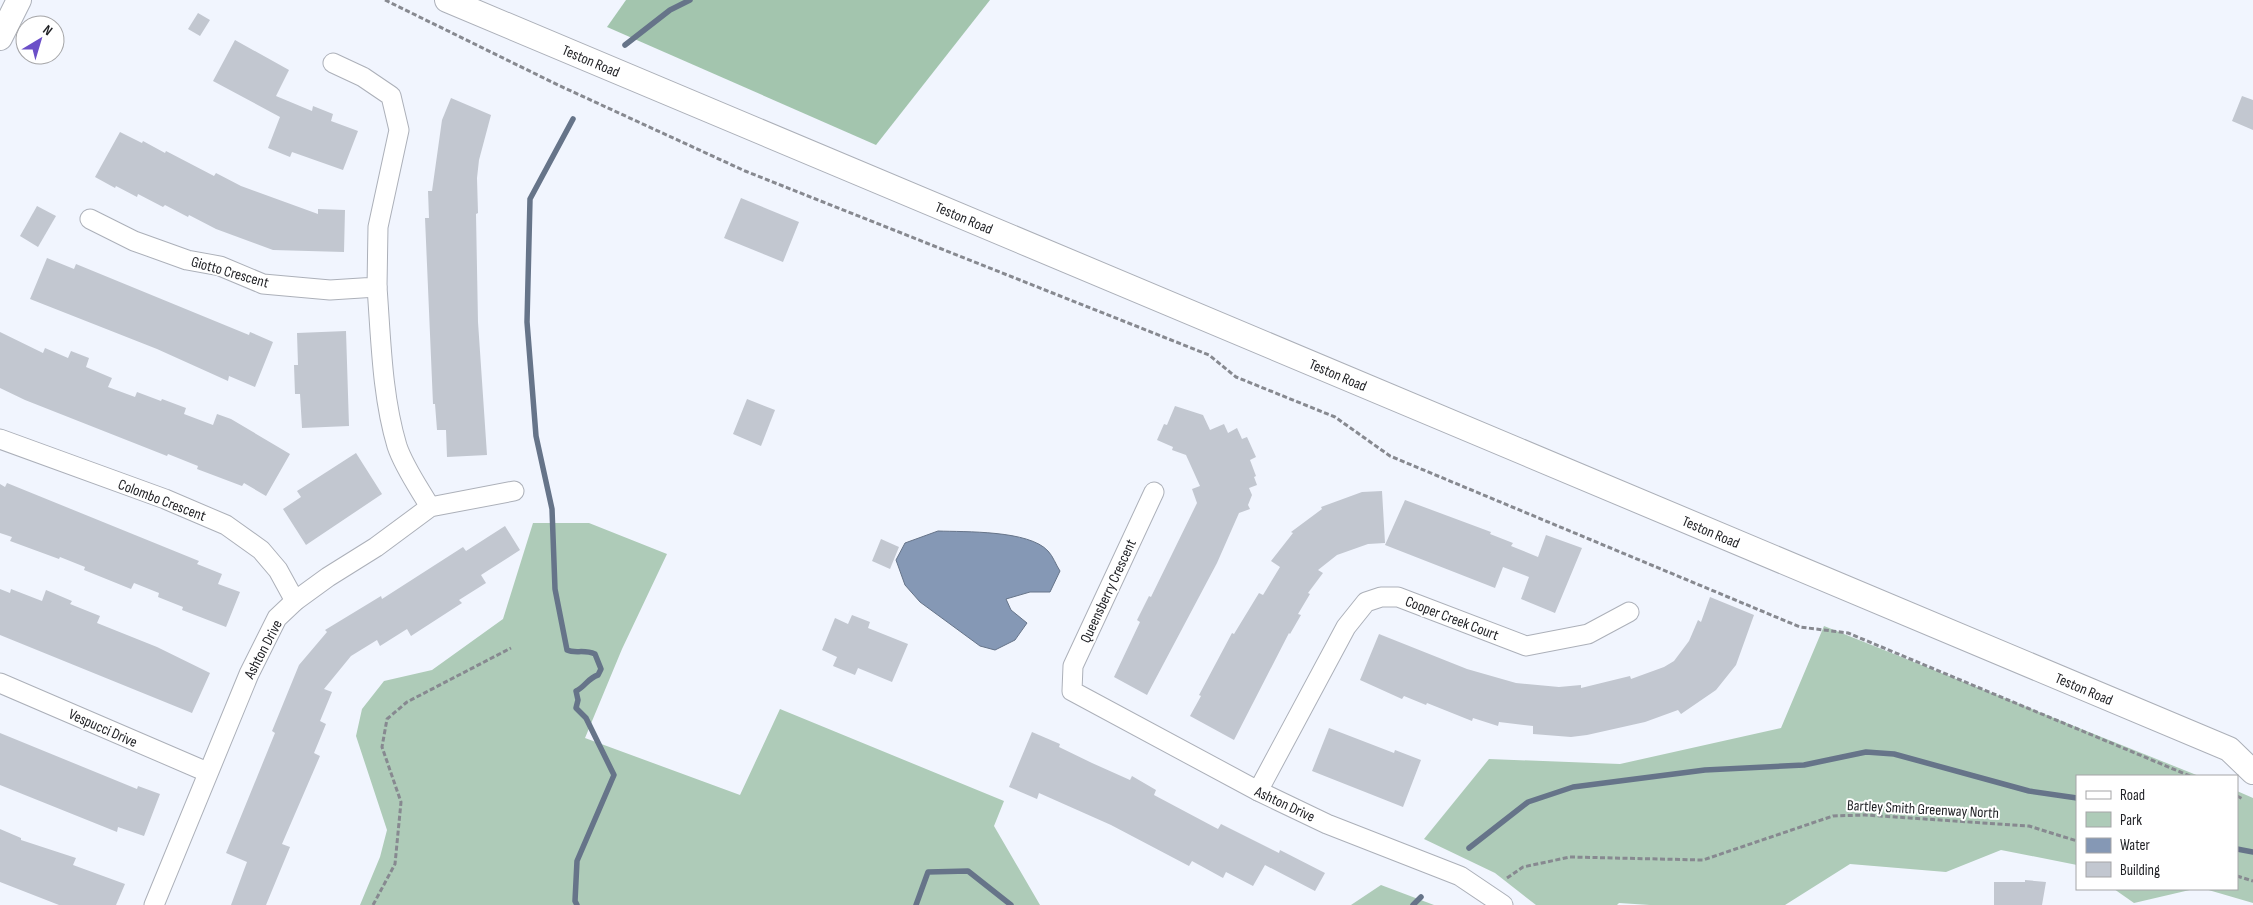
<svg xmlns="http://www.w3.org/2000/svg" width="2253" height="905" font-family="'Sofia Sans Condensed',sans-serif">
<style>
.green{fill:#aecbb8}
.forest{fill:#a3c5ae}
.water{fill:#8598b5;stroke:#667489}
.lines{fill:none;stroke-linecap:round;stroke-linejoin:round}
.stream{stroke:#667489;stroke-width:5.5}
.building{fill:#c2c7d0}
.minor-casing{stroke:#acb0b9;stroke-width:21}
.major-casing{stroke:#acb0b9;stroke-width:26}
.path{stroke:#878990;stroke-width:3;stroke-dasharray:5 2.5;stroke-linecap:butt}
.minor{stroke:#fff;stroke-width:19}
.major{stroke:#fff;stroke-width:24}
.labels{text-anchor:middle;stroke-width:4;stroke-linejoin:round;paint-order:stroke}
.street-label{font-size:15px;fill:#1e1f23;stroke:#fff}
</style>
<rect width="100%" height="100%" fill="#f1f5fe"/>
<!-- green -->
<g class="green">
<polygon points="533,523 589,523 667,554 622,649 585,738 740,795 780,709 1004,801 994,826 1040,905 360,905 380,857 387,830 356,736 362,709 384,681 432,670 503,619"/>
<polygon points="1824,626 2199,776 2077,776 2077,865 2001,850 1946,872 1850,864 1785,905 1650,905 1619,903 1617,905 1536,905 1495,873 1424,839 1489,759 1620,764 1781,728"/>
<polygon points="2237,791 2253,798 2253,903 2205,889 2237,889"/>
<polygon points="1381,885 1434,905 1351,905"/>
<polygon points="2114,889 2194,889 2134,903"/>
</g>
<!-- forest -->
<polygon class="forest" points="626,0 990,0 876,145 607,27"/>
<!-- water -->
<path class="water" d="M938 531C965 532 1029 530 1048 551 1053 556 1056 565 1060 571L1050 592H1030L1006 599 1011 610 1027 623 1015 640 995 650 980 646 920 602 905 585 896 560 905 543Z"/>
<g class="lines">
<!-- stream -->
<g class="stream">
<polyline points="625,45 670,10 690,0"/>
<path d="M573 119 530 199 527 322 536 436 552 509 555 589 567 650C575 654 584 649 595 654L601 669 598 675C588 678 585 687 576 691L578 700 576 708 586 718 614 775 577 861 575 901 577 905"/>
<polyline points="1469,848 1528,802 1573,787 1705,770 1804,765 1866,752 1894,754 2029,791 2077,798"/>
<polyline points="2237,849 2253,852"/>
<polyline points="916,905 928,872 968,871 1011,905"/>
<polyline points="1413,905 1421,897"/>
</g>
</g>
<!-- building -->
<g class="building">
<polygon points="198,13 210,20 200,36 188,29"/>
<polygon points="235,40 289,70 276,96 312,111 313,106 333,114 331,121 358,131 343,170 292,152 290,157 268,148 280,117 213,81"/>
<polygon points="2242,96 2253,100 2253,130 2232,121"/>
<polygon points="451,98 491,115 479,160 477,178 478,213 476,214 478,322 487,455 447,457 446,430 437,430 435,404 433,404 425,218 429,218 428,191 432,191 442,120"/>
<polygon points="120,132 142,143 143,141 165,153 166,151 214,176 216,173 241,186 318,214 318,209 345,210 344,252 273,250 216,229 189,215 188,217 165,205 163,207 138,194 137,197 116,186 115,188 95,177"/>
<polygon points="741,198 799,222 783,262 724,238"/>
<polygon points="37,206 56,216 38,247 20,236"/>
<polygon points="47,258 74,269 76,264 249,335 250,332 273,342 255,387 229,376 228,381 157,349 30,299"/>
<polygon points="346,331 349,426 302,428 300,394 295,394 294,365 298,365 297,333"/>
<polygon points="0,332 43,353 45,348 68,358 71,351 89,358 86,367 112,378 108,387 135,397 137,392 161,401 162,399 186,408 184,414 213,425 217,414 231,419 290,454 266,496 244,483 242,486 197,469 198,466 168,454 167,456 25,400 0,388"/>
<polygon points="747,399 775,410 761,446 733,434"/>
<polygon points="1175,406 1203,415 1210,430 1224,424 1228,433 1237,428 1242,439 1247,437 1256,457 1250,460 1256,476 1254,477 1257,485 1249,488 1252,495 1248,505 1250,509 1239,513 1217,563 1147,695 1114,677 1140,622 1137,620 1149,596 1151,597 1197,503 1192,489 1200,486 1186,455 1172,450 1173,447 1157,440 1164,424 1167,425"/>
<polygon points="356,453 382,494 306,545 283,509 301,497 297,491"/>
<polygon points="7,483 199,561 197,564 222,574 218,584 240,592 226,627 182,610 183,607 158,597 159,593 134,583 131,589 84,570 85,567 60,557 59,559 10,541 12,537 0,533 0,484 5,487"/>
<polygon points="1382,491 1385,543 1368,544 1337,555 1318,570 1323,573 1308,593 1310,594 1298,614 1301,615 1290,634 1289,633 1234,740 1190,716 1201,696 1199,695 1232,633 1234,634 1259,593 1263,595 1280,567 1271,561 1293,533 1291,532 1322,509 1321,507 1362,492"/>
<polygon points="1405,500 1491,532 1490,534 1513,543 1511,546 1538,557 1546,535 1582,548 1555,613 1521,599 1529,577 1503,567 1495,588 1385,545"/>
<polygon points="505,526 520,550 481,575 486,583 459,600 462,603 411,636 407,629 380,646 377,640 351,656 324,689 332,692 320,721 326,724 314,753 320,756 282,844 290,847 266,905 231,905 247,862 226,853 275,733 272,731 299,665 327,632 325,630 381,596 382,599 463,547 466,551"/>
<polygon points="881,539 899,547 890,569 872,561"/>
<polygon points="0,589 10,593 11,589 42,601 46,590 72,601 70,604 100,616 97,623 157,647 210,673 192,713 0,635"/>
<polygon points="1710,597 1754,615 1736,665 1716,690 1681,714 1678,710 1645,722 1587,735 1571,737 1533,734 1533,726 1499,722 1498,726 1473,718 1472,721 1427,703 1426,705 1404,696 1402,699 1360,680 1379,634 1467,669 1516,683 1559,687 1581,685 1581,688 1630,676 1631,679 1664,667 1674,661 1689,641 1698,620 1701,622"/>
<polygon points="852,615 870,622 868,628 908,644 892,682 858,668 855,675 833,666 837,657 822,650 835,618 848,624"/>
<polygon points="1329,728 1394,753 1395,750 1421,760 1403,807 1312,771"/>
<polygon points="1032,732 1060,744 1059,747 1092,763 1130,780 1132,776 1156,790 1154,795 1218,829 1221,824 1279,853 1280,850 1325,873 1315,891 1265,865 1253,886 1226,872 1223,878 1192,861 1189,866 1111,825 1039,793 1037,799 1009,787"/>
<polygon points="0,733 137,789 138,786 160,794 144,836 118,827 117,832 0,785"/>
<polygon points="0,829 21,838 21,840 76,858 73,865 125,884 116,905 59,905 0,882"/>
<polygon points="2025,880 2046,882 2042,905 1994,905 1994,882 2025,882"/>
</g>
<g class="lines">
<!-- minor casing -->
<g class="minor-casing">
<g id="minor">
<polyline points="90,219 134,241 187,260 220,266 263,284 330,290 377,287 378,227 399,130 391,96 363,77 333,63"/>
<path d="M377 287C381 340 382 396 397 446 404 467 419 488 430 507"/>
<polyline points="0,439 165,499 226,525 261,550 278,570 295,601"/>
<polyline points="1154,492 1073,666 1072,691 1258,791 1327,824 1460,876 1503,905"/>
<polyline points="0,683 207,772"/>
<polyline points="1258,791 1346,627 1366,602 1381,597 1398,597 1526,646 1588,634 1629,612"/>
<polyline points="154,905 249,674 277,618 295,601 328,577 376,547 430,507 514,491"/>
</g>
</g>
<!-- major casing -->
<g class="major-casing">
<g id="major">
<polyline points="447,0 2229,749 2253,772"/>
<polyline points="0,38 19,0"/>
</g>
</g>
<!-- path -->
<g class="path">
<polyline points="385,0 558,85 745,171 1209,355 1236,377 1335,417 1390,456 1800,627 1848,633 2190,776"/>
<polyline points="2237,796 2243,799"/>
<polyline points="2237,876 2253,881"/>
<polyline points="1507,878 1523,867 1570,857 1703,860 1833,816 1865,815 2029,826 2077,841"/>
<polyline points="373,905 395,864 401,802 382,747 387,719 407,702 511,648"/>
</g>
<!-- minor -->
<use href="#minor" class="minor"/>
<!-- major -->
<use href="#major" class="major"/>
</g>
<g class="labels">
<!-- street labels -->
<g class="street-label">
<text transform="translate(591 61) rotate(23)" y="5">Teston Road</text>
<text transform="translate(964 218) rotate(23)" y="5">Teston Road</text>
<text transform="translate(230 272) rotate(16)" y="5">Giotto Crescent</text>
<text transform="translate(1338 375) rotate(23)" y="5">Teston Road</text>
<text transform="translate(162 500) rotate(21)" y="5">Colombo Crescent</text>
<text transform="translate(1711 532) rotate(23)" y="5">Teston Road</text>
<text transform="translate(1108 591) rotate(-65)" y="5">Queensberry Crescent</text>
<text transform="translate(1452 618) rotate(21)" y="5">Cooper Creek Court</text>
<text transform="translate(263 649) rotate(-62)" y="5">Ashton Drive</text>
<text transform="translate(2084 689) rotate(23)" y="5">Teston Road</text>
<text transform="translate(103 728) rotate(24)" y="5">Vespucci Drive</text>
<text transform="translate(1285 804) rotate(25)" y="5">Ashton Drive</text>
<text transform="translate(1923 809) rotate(3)" y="5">Bartley Smith Greenway North</text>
</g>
</g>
<!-- legend -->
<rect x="2076" y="775" width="162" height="115" fill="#ffffff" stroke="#a5a5a7"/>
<rect x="2086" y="791" width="25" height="8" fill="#ffffff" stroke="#a5a5a7"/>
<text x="2120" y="800" font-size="15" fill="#1e1f23">Road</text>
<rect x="2086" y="812" width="25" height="15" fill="#aecbb8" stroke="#a5a5a7"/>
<text x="2120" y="825" font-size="15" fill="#1e1f23">Park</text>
<rect x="2086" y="838" width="25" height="15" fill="#8598b5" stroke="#a5a5a7"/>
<text x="2120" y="850" font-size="15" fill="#1e1f23">Water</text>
<rect x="2086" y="862" width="25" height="15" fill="#c2c7d0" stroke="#a5a5a7"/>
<text x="2120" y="875" font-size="15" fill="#1e1f23">Building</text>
<!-- north arrow -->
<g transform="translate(40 40) rotate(38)"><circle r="24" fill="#ffffff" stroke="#a5a5a7"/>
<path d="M0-4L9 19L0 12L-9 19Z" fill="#6b4fc8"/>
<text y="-8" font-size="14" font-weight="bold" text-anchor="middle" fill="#1e1f23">N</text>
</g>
</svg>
